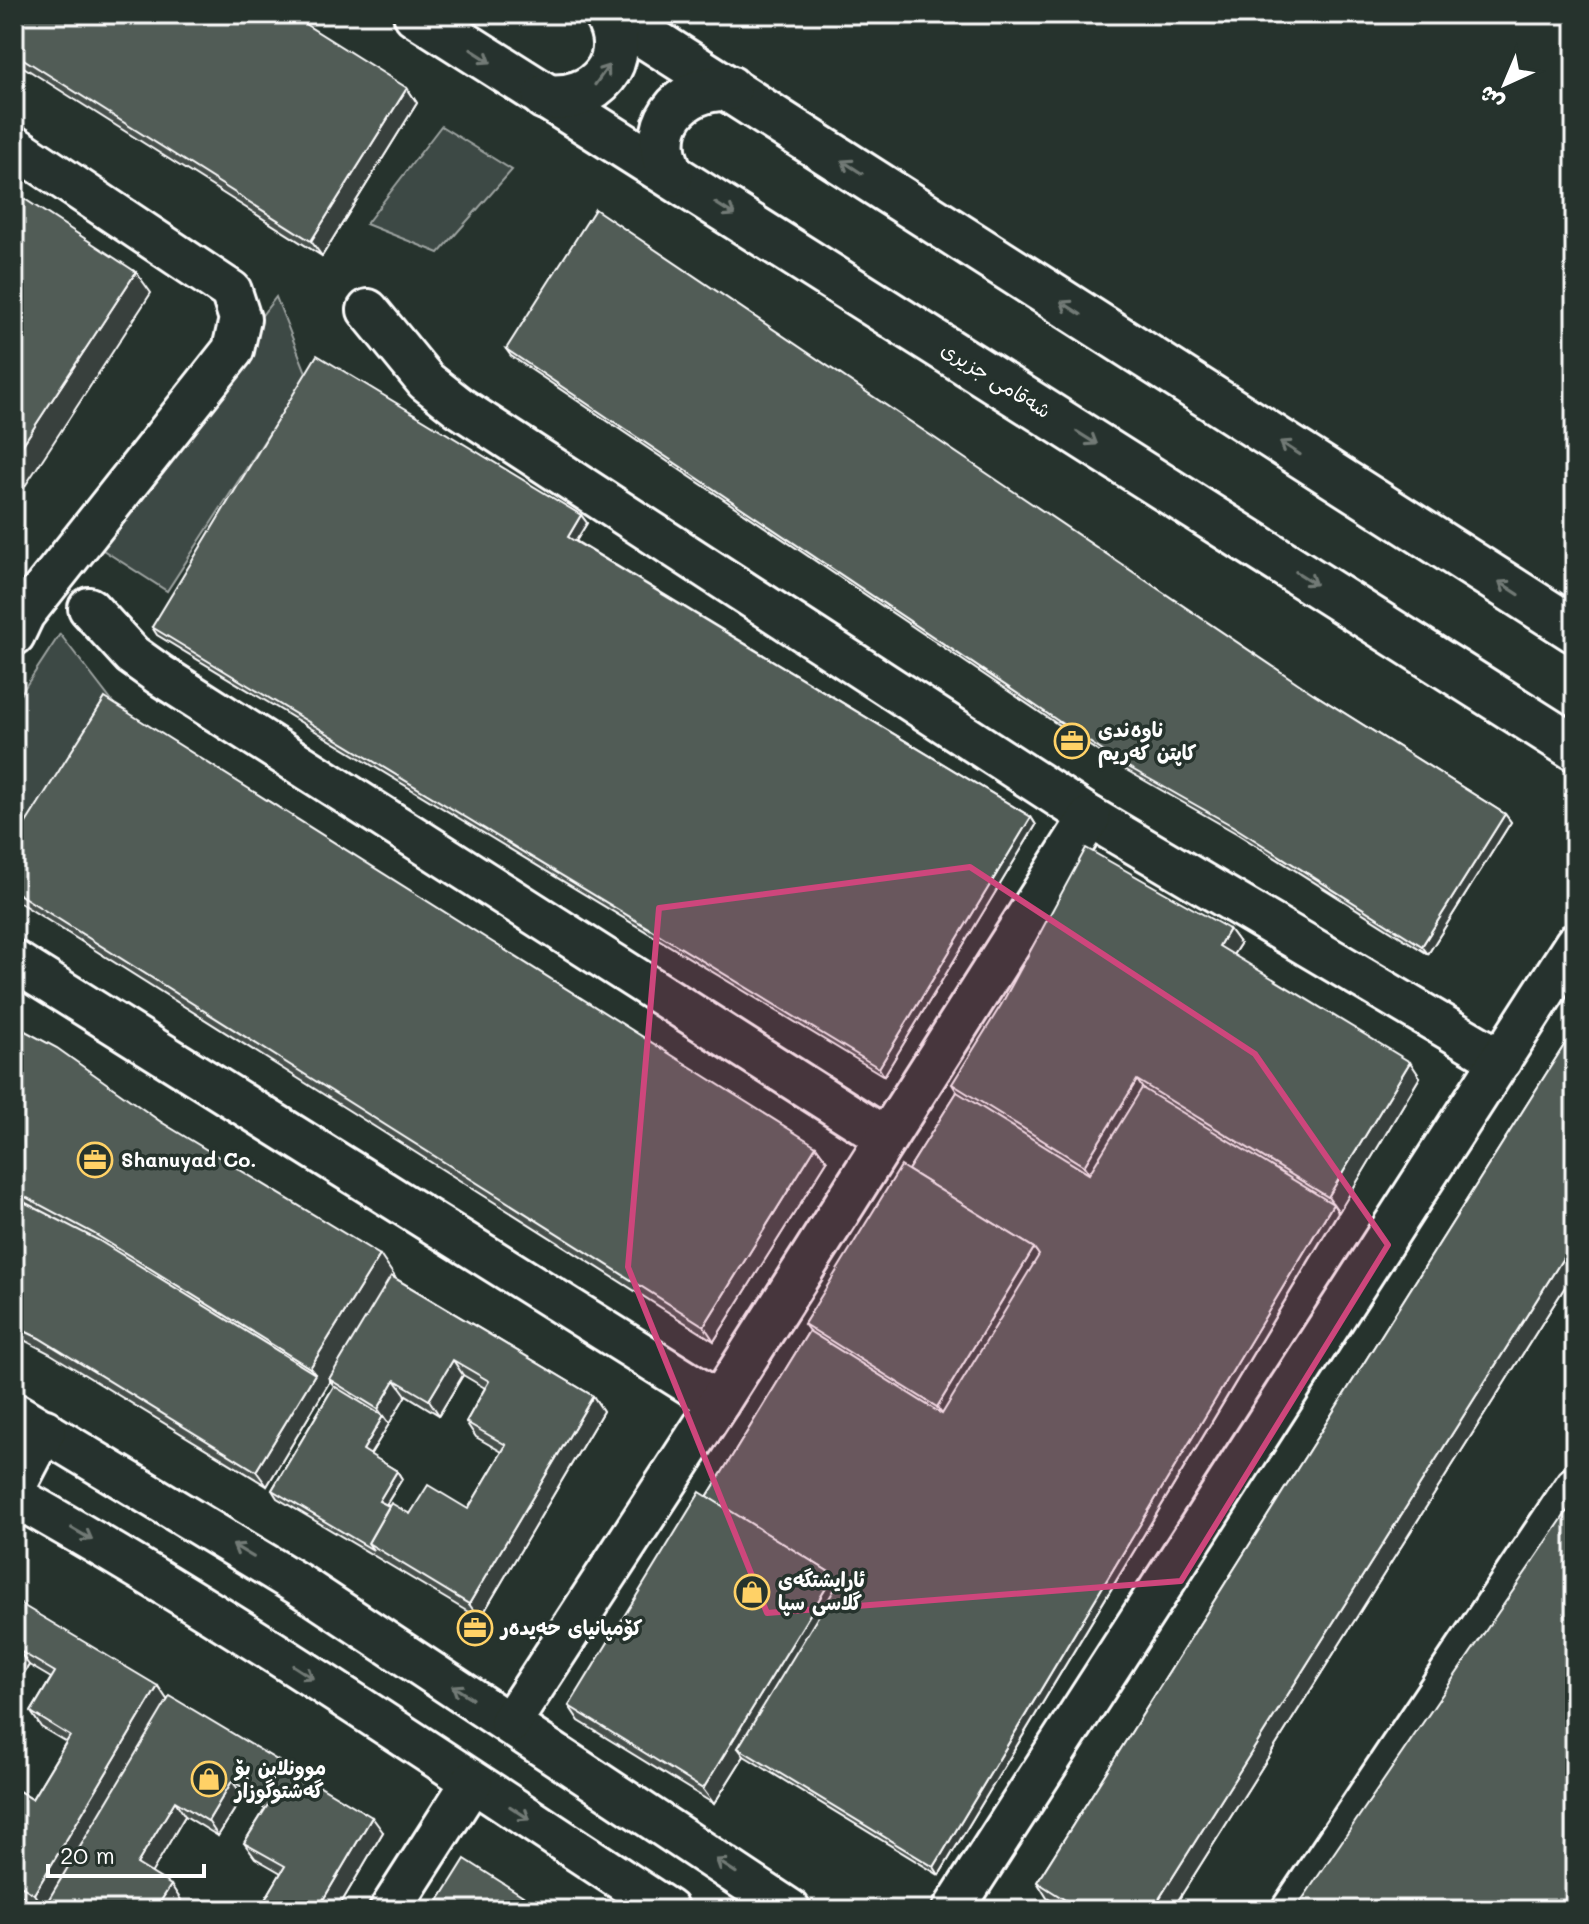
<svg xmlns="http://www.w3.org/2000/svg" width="1589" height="1924" font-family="Mali,'Playpen Sans Arabic',sans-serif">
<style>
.green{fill:#3e4944;stroke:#9ea4a2;stroke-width:2}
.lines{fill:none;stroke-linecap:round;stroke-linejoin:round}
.minor-casing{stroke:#fff;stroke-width:46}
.tertiary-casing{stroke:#fff;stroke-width:50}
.minor{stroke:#26332d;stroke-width:40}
.tertiary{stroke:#26332d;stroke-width:44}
.wall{fill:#464f4b;stroke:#fff;stroke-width:2;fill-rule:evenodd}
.shaded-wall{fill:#39403d;stroke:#fff;stroke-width:2}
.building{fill:#515c57;stroke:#fff;stroke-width:2}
.oneway{stroke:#727a76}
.marked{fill:#ce467c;fill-opacity:0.2;stroke:#ce467c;stroke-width:6;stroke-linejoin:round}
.labels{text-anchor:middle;stroke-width:7;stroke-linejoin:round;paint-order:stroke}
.street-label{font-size:20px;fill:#fff;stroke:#26332d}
.poi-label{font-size:20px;font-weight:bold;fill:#fff;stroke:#26332d;text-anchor:start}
</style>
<rect width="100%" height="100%" fill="#26332d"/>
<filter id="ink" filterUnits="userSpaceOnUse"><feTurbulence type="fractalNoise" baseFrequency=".0125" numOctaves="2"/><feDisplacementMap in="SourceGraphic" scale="16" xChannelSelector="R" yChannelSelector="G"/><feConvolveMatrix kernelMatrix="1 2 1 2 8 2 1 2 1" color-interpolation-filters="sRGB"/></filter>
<g filter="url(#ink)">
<!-- green -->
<g class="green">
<polygon points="441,126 512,170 439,253 366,224"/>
<polygon points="276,297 307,375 167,591 89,541"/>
<polygon points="60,634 117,708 21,836 14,835 14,704"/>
</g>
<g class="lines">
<!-- minor casing -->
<g class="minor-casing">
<g id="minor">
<polyline points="14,146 231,291 240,319 233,350 24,614 14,635"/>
<polyline points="368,310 426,381 459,407 1090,817 1501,1060"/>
<polyline points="89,608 132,655 160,675 886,1138"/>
<polyline points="14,961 719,1402"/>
<polyline points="14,1413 301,1586 790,1910"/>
<polyline points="14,1489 45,1430"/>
<path d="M14 1496C239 1622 452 1769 668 1910"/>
<polyline points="510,1723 719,1402 1090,817"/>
<polyline points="390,1910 472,1782"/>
<polyline points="953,1910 1575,944"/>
<polyline points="1292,1910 1575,1487"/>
</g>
</g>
<!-- tertiary casing -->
<g class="tertiary-casing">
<g id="tertiary">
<polyline points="416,14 1575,748"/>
<polyline points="611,14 1575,630"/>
<path d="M545 97C595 103 633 62 606 14"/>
<path d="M671 174C647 128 678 86 729 88"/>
</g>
</g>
<!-- minor -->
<use href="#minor" class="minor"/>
<!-- tertiary -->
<use href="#tertiary" class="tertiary"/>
</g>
<!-- wall -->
<g class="wall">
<polygon points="14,14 407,88 417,103 322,256 14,61"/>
<polygon points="506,349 1314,694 1505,814 1511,822 1428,954 1236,833 1121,767 511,356"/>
<polygon points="581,515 587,523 576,541 1031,817 1036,825 884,1076 157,635 152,627"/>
<polygon points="14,842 816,1146 827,1161 714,1341 14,899"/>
<polygon points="1229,929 1240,944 1233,955 1420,1077 939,1875 744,1756 714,1804 579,1721 569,1706 707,1497 809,1331 804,1324 908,1170 957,1092 952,1084"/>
<path d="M14 1025 161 1122 395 1278 593 1396 603 1411 480 1619 277 1498 272 1490 334 1386 330 1381 267 1486 49 1353 14 1335ZM463 1375 485 1388 466 1422 476 1437 502 1452 468 1509 410 1514 386 1505 402 1479 397 1471 370 1455 406 1395 439 1415Z"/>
<polygon points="1575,1028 1575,1271 1172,1910 1067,1910 1047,1898 1037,1882"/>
<polygon points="14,1600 168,1700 383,1832 337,1910 259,1910 281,1873 255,1858 244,1843 265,1809 243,1796 218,1836 185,1816 151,1873 181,1900 175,1910 50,1910 47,1905 44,1909 14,1891 14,1788 32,1799 66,1742 41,1727 31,1712 51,1678 29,1665 14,1689"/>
</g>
<!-- shaded-wall -->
<g class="shaded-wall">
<polygon points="407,88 417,103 322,256 311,241"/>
<polygon points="136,272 151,293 14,503 14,458"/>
<polygon points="581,515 587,523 574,544 568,537"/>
<polygon points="1505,814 1511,822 1428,954 1422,946"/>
<polygon points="1031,817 1036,825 884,1076 879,1068"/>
<polygon points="1229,929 1240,944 1229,961 1219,946"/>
<polygon points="1410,1062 1420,1077 1339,1212 1328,1197"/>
<polygon points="1137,1080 1147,1095 1094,1181 1084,1166"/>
<polygon points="816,1146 827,1161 714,1341 704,1326"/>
<polygon points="1333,1204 1338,1212 939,1875 934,1867"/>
<polygon points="1575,1239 1575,1271 1172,1910 1152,1910"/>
<polygon points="1034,1248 1045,1263 948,1422 937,1407"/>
<polygon points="380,1255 395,1277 331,1380 329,1379 330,1381 267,1486 256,1471 315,1374 310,1368"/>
<polygon points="453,1360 463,1375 439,1415 429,1400"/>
<polygon points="395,1380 406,1395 389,1424 378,1409"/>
<polygon points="593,1396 603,1411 480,1619 469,1604"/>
<polygon points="383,1416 389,1424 368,1458 363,1450"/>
<polygon points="397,1471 402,1479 384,1508 379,1501"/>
<polygon points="834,1575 845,1590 738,1748 744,1756 714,1804 703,1789"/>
<polygon points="18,1650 29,1665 14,1689 14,1656"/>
<polygon points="158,1686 168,1701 44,1909 34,1894"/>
<polygon points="232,1781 243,1796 218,1836 208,1821"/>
<polygon points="175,1801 185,1816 148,1879 137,1864"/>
<polygon points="372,1817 383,1832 337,1910 317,1910"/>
<polygon points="171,1885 181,1900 175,1910 155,1910"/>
<polygon points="1575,1890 1575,1910 1562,1910"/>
</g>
<!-- building -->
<g class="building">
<polygon points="14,14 289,14 407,88 311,241 14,53"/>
<polygon points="14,192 136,272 14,458"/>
<polygon points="595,209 1314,694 1505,814 1422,946 1231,825 1116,760 506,349"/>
<polygon points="317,355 581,515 568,537 1031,817 879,1068 152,627"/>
<polygon points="105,698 816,1146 704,1326 14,891 14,842"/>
<polygon points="1086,848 1229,929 1219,946 1410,1062 1328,1197 1137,1080 1084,1166 952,1084 1001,1005"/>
<polygon points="14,1025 57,1048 161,1122 380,1255 310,1368 93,1233 14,1191"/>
<polygon points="1575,1028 1575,1239 1152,1910 1081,1910 1037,1882"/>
<polygon points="1142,1088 1333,1204 934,1867 738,1748 839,1582 834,1575 707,1497 809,1331 942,1414 1039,1255 1034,1248 908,1170 957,1092 1089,1174"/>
<polygon points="901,1166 1034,1248 937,1407 804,1324"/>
<polygon points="14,1197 98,1240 315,1374 256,1471 39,1338 14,1326"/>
<polygon points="391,1276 593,1396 469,1604 368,1543 391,1503 410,1514 428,1485 468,1509 506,1445 466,1422 489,1381 453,1360 429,1400 395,1380 378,1409 329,1379"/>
<polygon points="334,1386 383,1416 363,1450 397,1471 379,1501 389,1506 368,1543 373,1550 272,1490"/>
<polygon points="700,1492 834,1575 703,1789 569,1706"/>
<polygon points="1575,1500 1575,1890 1562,1910 1295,1910"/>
<polygon points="14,1600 158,1686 34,1894 14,1882 14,1788 32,1799 70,1736 31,1712 55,1672 18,1650 14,1656"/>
<polygon points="170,1696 372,1817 317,1910 259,1910 285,1866 244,1843 269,1803 232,1781 208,1821 175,1801 137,1864 171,1885 155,1910 56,1910 46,1904"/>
<polygon points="465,1859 545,1910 433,1910"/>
</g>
<!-- one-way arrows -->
<defs><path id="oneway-shaft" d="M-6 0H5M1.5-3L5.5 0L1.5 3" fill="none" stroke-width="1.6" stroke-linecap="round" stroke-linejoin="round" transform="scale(2)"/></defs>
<g class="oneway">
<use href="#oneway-shaft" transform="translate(481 56) rotate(33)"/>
<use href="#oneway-shaft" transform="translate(602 75) rotate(-54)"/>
<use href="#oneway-shaft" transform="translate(852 167) rotate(-147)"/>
<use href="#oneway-shaft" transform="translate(725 209) rotate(32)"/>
<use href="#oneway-shaft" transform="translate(1071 308) rotate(-147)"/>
<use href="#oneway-shaft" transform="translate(1087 438) rotate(32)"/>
<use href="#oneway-shaft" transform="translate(1290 448) rotate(-147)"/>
<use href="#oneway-shaft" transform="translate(1306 578) rotate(32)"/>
<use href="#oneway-shaft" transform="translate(1509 588) rotate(-147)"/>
<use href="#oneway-shaft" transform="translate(82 1534) rotate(30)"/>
<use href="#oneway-shaft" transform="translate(243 1551) rotate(-149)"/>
<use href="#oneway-shaft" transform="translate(303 1672) rotate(33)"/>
<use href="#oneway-shaft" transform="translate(462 1692) rotate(-147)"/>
<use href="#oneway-shaft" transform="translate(520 1813) rotate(33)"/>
<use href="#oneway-shaft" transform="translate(726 1866) rotate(-147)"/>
</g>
</g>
<!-- marked area -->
<path class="marked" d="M970 867 1255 1054 1388 1245 1181 1581 767 1613 628 1267 659 908Z"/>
<!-- icons -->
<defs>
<g id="office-ring" transform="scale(1.8)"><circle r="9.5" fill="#26332d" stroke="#ffd166" stroke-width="1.5"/><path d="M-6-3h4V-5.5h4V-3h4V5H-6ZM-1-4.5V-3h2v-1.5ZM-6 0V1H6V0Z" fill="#ffd166"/></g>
<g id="shop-ring" transform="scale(1.8)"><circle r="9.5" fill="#26332d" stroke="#ffd166" stroke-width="1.5"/><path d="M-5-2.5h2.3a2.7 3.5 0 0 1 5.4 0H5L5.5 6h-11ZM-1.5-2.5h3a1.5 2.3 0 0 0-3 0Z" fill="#ffd166"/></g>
</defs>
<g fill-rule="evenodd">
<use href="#office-ring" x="1072" y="741"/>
<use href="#office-ring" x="95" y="1160"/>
<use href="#shop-ring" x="752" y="1592"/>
<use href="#office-ring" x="475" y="1628"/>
<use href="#shop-ring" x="209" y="1779"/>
</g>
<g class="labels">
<!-- street labels -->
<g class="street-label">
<text transform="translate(996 380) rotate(32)" y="7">شەقامی جزیری</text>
</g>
<!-- poi labels -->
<g class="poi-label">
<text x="1098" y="737">ناوەندی<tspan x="1098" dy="23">کاپتن کەریم</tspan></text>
<text x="121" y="1167">Shanuyad Co.</text>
<text x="778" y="1587">ئارایشتگەی<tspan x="778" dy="23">گلاسی سپا</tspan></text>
<text x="501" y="1635">کۆمپانیای حەیدەر</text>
<text x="235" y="1775">موونلاین بۆ<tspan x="235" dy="23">گەشتوگوزار</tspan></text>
</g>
</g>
<!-- margin -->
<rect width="1589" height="1924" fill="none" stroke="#26332d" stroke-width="48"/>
<rect x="24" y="24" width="1541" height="1876" fill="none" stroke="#fff" stroke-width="3" filter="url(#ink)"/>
<!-- north arrow -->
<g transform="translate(1505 84) rotate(224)" stroke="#26332d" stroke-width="6" paint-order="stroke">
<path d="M0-6L14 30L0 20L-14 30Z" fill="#ffffff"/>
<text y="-12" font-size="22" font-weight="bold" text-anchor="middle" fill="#ffffff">ش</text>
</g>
<!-- scale -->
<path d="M48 1864v12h156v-12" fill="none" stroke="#ffffff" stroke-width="4"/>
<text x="60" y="1864" font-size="24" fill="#ffffff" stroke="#26332d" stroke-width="6" paint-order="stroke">20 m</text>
</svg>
